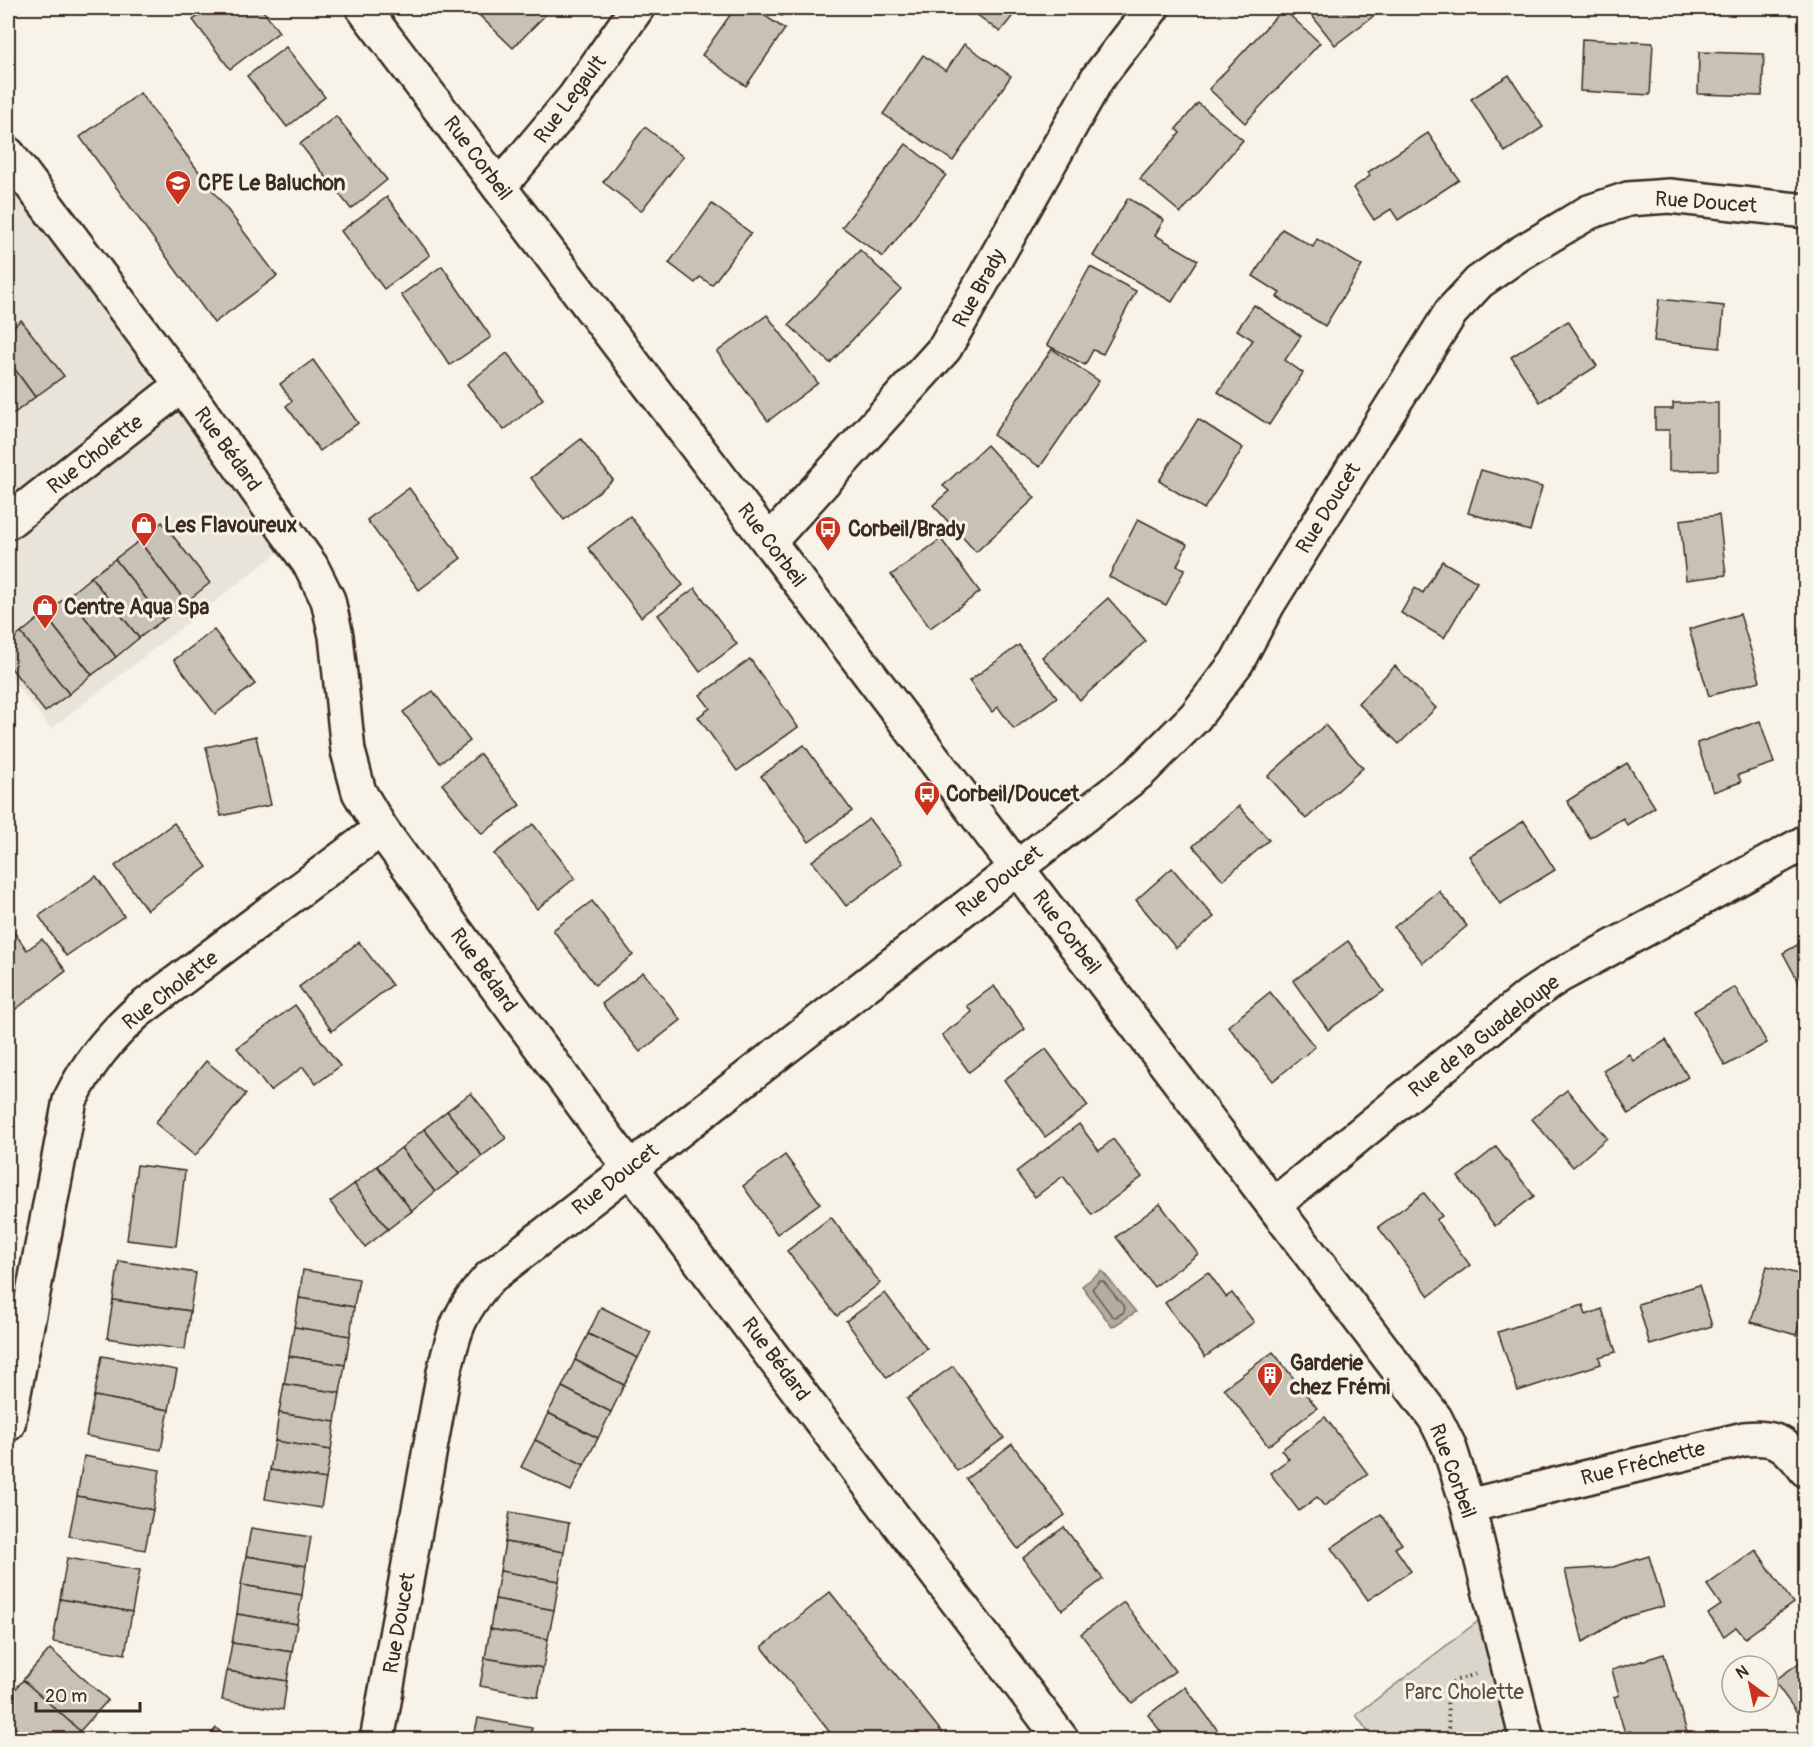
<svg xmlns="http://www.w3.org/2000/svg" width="1813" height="1747" font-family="Pangolin,sans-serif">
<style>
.built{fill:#e9e4d9}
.green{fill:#dbd6cb;stroke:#8b8074;stroke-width:1.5}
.water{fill:#b4aca0;stroke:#84786c;stroke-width:1.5}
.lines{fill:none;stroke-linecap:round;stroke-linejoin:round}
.shore{stroke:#6b5e52;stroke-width:1.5}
.building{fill:#c8c1b6;stroke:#3b2a1e;stroke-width:1.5}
.minor-casing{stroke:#3b2a1e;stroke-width:38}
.path{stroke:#3b2a1e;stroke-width:4;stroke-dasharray:1.5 4.5;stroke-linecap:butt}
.minor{stroke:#f7f3e8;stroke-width:33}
.labels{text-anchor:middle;stroke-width:6;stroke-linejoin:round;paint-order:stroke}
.street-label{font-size:21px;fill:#3b2a1e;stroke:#f7f3e8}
.poi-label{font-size:21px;font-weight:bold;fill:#3b2a1e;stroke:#f7f3e8;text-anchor:start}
.park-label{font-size:21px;fill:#5b4c41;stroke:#f7f3e8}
</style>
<rect width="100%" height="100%" fill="#f7f3e8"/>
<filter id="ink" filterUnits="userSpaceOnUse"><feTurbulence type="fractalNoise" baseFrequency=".0167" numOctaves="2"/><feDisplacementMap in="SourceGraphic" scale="12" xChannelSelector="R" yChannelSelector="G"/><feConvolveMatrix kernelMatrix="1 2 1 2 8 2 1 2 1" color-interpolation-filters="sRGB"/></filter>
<g filter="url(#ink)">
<!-- built -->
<polygon class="built" points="8,154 294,540 51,729 8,674"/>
<!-- green -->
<polygon class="green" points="1494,1609 1527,1739 1373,1739 1356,1715"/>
<!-- water -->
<polygon class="water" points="1102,1271 1136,1312 1112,1327 1082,1286"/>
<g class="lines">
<!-- shore -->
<polygon class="shore" points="1099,1281 1103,1281 1125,1308 1124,1312 1116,1317 1112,1316 1092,1289"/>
</g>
<!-- building -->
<g class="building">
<polygon points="210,8 261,8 279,32 230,69 193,20"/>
<polygon points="489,8 552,8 513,48 480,16"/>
<polygon points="735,8 753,8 785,29 746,86 702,55"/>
<polygon points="768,8 788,8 782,16"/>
<polygon points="968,8 1019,8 1000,32"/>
<polygon points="1306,8 1384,8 1335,45"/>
<polygon points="1283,9 1320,43 1245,123 1209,89"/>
<polygon points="1582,39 1653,43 1650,95 1580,91"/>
<polygon points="964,44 1011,76 953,161 883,114 923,55 946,71"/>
<polygon points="286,47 325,97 287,127 247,76"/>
<polygon points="1699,52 1764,54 1762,96 1698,94"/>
<polygon points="1509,75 1543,127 1505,152 1471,99"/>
<polygon points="140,93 277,276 214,323 80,137"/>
<polygon points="1198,103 1243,140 1181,213 1140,179 1180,133 1176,129"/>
<polygon points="336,116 387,180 351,209 300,144"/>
<polygon points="645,127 683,157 641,211 603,182"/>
<polygon points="1428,133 1459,180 1398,220 1391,209 1374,220 1353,188 1370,176 1368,172"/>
<polygon points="906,144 946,175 883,257 842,227"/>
<polygon points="387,197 430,255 384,289 341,231"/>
<polygon points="1128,198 1164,220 1155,235 1198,260 1172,302 1093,256"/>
<polygon points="712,204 751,233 712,285 700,277 695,283 669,263"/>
<polygon points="1282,229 1313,247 1317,239 1362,266 1325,326 1277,297 1280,293 1253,276"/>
<polygon points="860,250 901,289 830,363 789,325"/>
<polygon points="442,266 491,337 450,365 401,295"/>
<polygon points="1090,267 1136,291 1103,354 1093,350 1085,365 1047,345"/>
<polygon points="8,292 14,300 8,305"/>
<polygon points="1659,299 1724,306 1720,348 1654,341"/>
<polygon points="1254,305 1301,336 1285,360 1303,373 1269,425 1218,392 1253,340 1237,330"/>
<polygon points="767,315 818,383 768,421 717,352"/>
<polygon points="21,320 64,376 35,397 8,360 8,331"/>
<polygon points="1568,321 1597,366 1540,402 1511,357"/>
<polygon points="1052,349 1099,381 1040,467 993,435"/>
<polygon points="507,353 543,399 504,430 467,384"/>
<polygon points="8,360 35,397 8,418"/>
<polygon points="313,360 358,423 320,451 286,406 292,401 280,384"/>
<polygon points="1673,403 1718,403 1718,470 1669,471 1669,430 1655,430 1655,409 1673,409"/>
<polygon points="1198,419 1243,448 1204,509 1159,481"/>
<polygon points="581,439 613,480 564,520 531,478"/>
<polygon points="987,445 1035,498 976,552 933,505 949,491 943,486"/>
<polygon points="1481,470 1542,487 1530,531 1468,513"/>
<polygon points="409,488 461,558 419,590 367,520"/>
<polygon points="1719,515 1726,575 1686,580 1680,520"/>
<polygon points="630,516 683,585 641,617 588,548"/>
<polygon points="1138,519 1187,544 1177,566 1185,569 1166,605 1109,577"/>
<polygon points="162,522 210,583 186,602 139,541"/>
<polygon points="941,539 980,592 930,628 891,575"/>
<polygon points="139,541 186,602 163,620 115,559"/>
<polygon points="115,559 163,620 139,638 91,577"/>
<polygon points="1442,561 1477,582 1444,638 1401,613 1415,588 1423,593"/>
<polygon points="91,577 139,638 116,657 68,596"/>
<polygon points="695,588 737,644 700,672 658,615"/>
<polygon points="68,596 116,657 92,675 44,614"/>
<polygon points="1108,598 1146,641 1080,700 1042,657"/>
<polygon points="44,614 92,675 69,694 21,633"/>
<polygon points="1740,614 1760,681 1709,696 1689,629"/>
<polygon points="214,630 255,684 215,714 174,660"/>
<polygon points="21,633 69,694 45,712 8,664 8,643"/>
<polygon points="1019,645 1057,697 1014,729 998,707 992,712 969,681"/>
<polygon points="750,659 798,727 737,771 698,717 710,708 700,695"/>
<polygon points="1395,666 1436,708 1399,744 1358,703"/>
<polygon points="433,691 470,741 440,763 403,712"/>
<polygon points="1760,721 1774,763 1738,775 1741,782 1713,792 1697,743"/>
<polygon points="1325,725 1363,768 1306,819 1268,776"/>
<polygon points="256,736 271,805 221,816 206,747"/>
<polygon points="804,745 852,811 809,842 761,776"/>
<polygon points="480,754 520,805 482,834 442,784"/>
<polygon points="1627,763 1655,807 1627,825 1623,818 1590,838 1567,801"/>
<polygon points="1239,806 1269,840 1223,880 1193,846"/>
<polygon points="869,819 903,863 846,906 812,861"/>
<polygon points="1524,821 1555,870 1500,904 1469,856"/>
<polygon points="174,823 207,867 147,910 115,866"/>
<polygon points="533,824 575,878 537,909 494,854"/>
<polygon points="1172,868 1214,917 1176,948 1136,900"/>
<polygon points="96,876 124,916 66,956 39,916"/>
<polygon points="1439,891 1467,926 1423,963 1394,927"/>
<polygon points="592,901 633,955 595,985 553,930"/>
<polygon points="8,924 27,950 42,939 66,971 12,1012 8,1007"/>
<polygon points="1806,940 1806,989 1803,990 1783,953"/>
<polygon points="1348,941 1384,991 1328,1030 1293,981"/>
<polygon points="359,942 392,985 332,1031 299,987"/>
<polygon points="643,972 681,1020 640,1052 602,1004"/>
<polygon points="994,986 1025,1029 969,1072 942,1035 972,1012 967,1006"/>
<polygon points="1735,987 1767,1043 1725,1066 1694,1011"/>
<polygon points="1270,992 1315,1047 1273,1081 1228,1026"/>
<polygon points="295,1005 340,1066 316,1084 303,1067 270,1091 237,1048"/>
<polygon points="1666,1040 1688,1077 1629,1114 1603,1070 1629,1054 1633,1061"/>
<polygon points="1046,1049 1088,1106 1045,1137 1004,1080"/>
<polygon points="206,1061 246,1094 195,1156 155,1123"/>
<polygon points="1567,1090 1607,1138 1573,1167 1532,1119"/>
<polygon points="471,1093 506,1138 482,1156 447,1111"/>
<polygon points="447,1111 482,1156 459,1174 424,1129"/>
<polygon points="1079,1124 1099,1151 1113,1139 1142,1177 1092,1215 1063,1176 1035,1197 1016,1172"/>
<polygon points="424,1129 459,1174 435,1192 401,1148"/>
<polygon points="1496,1147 1534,1196 1495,1226 1458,1177"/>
<polygon points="401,1148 435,1192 412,1211 377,1166"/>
<polygon points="785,1155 820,1203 777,1234 743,1186"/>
<polygon points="137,1165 185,1171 176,1246 127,1240"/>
<polygon points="377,1166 412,1211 388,1229 354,1184"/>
<polygon points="354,1184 388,1229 365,1247 330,1202"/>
<polygon points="1424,1193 1442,1216 1436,1220 1470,1265 1429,1296 1378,1227"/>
<polygon points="1160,1204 1198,1254 1154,1287 1116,1237"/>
<polygon points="831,1217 880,1283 837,1316 787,1251"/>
<polygon points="119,1261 196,1273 190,1311 113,1300"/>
<polygon points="1767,1266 1806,1276 1806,1302 1796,1335 1751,1322"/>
<polygon points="303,1270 359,1279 354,1307 299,1298"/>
<polygon points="1208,1272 1226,1297 1232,1293 1254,1322 1205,1357 1165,1303"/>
<polygon points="1699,1285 1712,1326 1650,1345 1638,1304"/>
<polygon points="885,1293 927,1349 887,1378 846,1321"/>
<polygon points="299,1298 354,1307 350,1336 294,1327"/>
<polygon points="113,1300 190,1311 185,1350 107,1338"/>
<polygon points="1583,1305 1586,1315 1602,1309 1616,1352 1599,1357 1601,1364 1518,1391 1498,1332"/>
<polygon points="601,1307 651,1332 638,1358 588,1334"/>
<polygon points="294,1327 350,1336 345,1365 289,1356"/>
<polygon points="588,1334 638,1358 624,1385 575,1360"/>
<polygon points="1273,1352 1317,1408 1268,1446 1224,1388"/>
<polygon points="102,1356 177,1370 169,1410 94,1396"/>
<polygon points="289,1356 345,1365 340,1393 284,1384"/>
<polygon points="575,1360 624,1385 611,1412 562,1387"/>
<polygon points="953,1366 1004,1438 957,1471 907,1399"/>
<polygon points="284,1384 340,1393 335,1422 279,1413"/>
<polygon points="562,1387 611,1412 598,1438 548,1413"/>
<polygon points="94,1396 169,1410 161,1450 86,1436"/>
<polygon points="279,1413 335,1422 331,1450 275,1441"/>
<polygon points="548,1413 598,1438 584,1465 535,1440"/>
<polygon points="1325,1417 1368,1474 1324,1506 1317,1497 1299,1511 1270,1473 1289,1459 1281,1450"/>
<polygon points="535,1440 584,1465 571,1491 521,1467"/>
<polygon points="275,1441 331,1450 326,1479 270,1470"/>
<polygon points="1012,1444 1065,1515 1018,1549 966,1479"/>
<polygon points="84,1456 160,1470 153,1510 77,1496"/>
<polygon points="270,1470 326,1479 321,1508 265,1499"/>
<polygon points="77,1496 153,1510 145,1550 69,1536"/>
<polygon points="510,1512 569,1523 564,1552 505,1542"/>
<polygon points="1381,1514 1402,1544 1395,1548 1411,1571 1368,1600 1331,1548"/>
<polygon points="1064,1527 1103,1579 1062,1610 1023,1558"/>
<polygon points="251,1528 311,1537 306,1566 246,1556"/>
<polygon points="505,1542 564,1552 559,1581 500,1571"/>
<polygon points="1756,1550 1793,1603 1745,1638 1736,1627 1724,1636 1708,1614 1721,1605 1707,1585"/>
<polygon points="246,1556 306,1566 302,1595 241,1585"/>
<polygon points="1649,1556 1664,1606 1622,1618 1583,1642 1565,1570 1613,1567"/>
<polygon points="67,1558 140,1570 132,1612 60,1599"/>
<polygon points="500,1571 559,1581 554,1610 495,1599"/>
<polygon points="241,1585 302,1595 297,1624 237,1614"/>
<polygon points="830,1592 948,1740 836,1740 762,1647"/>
<polygon points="60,1599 132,1612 125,1654 53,1642"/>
<polygon points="495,1599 554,1610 548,1639 490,1629"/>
<polygon points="1124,1602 1175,1671 1132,1703 1081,1634"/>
<polygon points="237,1614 297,1624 292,1652 232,1643"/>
<polygon points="490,1629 548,1639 543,1668 485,1658"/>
<polygon points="232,1643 292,1652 287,1681 227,1671"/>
<polygon points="50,1649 108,1700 80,1731 23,1680"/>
<polygon points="1664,1654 1688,1736 1678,1740 1633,1740 1630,1731 1625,1733 1614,1697 1619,1695 1612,1670"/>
<polygon points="485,1658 543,1668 538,1697 480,1686"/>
<polygon points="1806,1658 1806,1725 1774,1681"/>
<polygon points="227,1671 287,1681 283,1710 222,1700"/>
<polygon points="23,1680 80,1731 73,1740 28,1740 8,1721 8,1698"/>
<polygon points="1185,1687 1225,1740 1167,1740 1148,1715"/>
<polygon points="478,1718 532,1728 530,1740 473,1740"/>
<polygon points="216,1728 230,1740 206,1740"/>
</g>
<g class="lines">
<!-- minor casing -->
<g class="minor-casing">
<g id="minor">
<polyline points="363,8 1435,1418 1449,1446 1468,1506 1527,1740"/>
<polyline points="8,154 182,385 311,566 328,600 336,636 348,751 359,792 381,829 605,1135 1062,1740"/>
<polyline points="499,187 574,98 637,8"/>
<polyline points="8,522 182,385"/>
<polyline points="769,542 945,348 1097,79 1152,8"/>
<polyline points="1275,1204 1529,996 1559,976 1806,842"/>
<path d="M8 1424 70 1100C88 1063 107 1040 137 1012L381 829"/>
<path d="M1468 1506 1744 1439C1778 1436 1785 1443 1806 1470"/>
<path d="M377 1740 444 1372C455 1328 459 1312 489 1278L1140 772 1195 717 1237 662 1268 604 1451 312 1479 282 1519 254 1589 212 1628 199 1669 196 1806 211"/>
</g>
</g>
<!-- path -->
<polyline class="path" points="1450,1740 1446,1688 1457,1680 1476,1674"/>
<!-- minor -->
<use href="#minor" class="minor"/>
</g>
</g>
<!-- icons -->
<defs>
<g id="school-pin" transform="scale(1.35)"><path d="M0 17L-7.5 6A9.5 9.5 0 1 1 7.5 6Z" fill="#c8321e" stroke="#f7f3e8"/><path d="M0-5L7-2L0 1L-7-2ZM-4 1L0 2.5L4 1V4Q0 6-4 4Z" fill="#fff"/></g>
<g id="shop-pin" transform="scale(1.35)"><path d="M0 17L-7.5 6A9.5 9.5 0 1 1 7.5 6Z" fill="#c8321e" stroke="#f7f3e8"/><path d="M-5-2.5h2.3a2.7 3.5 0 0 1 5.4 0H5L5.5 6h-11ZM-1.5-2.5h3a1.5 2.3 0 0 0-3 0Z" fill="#fff"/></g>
<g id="bus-pin" transform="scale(1.35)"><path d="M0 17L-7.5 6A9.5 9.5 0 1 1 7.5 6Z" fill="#c8321e" stroke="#f7f3e8"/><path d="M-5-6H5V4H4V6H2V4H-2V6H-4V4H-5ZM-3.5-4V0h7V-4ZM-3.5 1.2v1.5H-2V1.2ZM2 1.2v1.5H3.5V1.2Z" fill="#fff"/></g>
<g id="building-pin" transform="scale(1.35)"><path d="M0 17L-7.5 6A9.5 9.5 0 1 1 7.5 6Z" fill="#c8321e" stroke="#f7f3e8"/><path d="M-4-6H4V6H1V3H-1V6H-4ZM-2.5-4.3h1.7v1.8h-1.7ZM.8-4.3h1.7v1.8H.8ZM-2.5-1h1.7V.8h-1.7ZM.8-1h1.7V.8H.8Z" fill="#fff"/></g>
</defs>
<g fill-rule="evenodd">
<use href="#school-pin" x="178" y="183"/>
<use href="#shop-pin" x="144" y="525"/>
<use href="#bus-pin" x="828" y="529"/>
<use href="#shop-pin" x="45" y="607"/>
<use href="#bus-pin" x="927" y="794"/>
<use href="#building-pin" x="1270" y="1375"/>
</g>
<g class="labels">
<!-- street labels -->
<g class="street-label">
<text transform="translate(570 99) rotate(-53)" y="7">Rue Legault</text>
<text transform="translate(478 158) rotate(53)" y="7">Rue Corbeil</text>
<text transform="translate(1706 202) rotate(4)" y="7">Rue Doucet</text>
<text transform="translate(979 288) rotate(-61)" y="7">Rue Brady</text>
<text transform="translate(228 449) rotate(54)" y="7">Rue Bédard</text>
<text transform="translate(95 454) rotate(-38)" y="7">Rue Cholette</text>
<text transform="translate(1328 508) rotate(-58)" y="7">Rue Doucet</text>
<text transform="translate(772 545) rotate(53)" y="7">Rue Corbeil</text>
<text transform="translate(999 881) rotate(-38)" y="7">Rue Doucet</text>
<text transform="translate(1067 932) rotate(53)" y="7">Rue Corbeil</text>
<text transform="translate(484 970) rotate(54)" y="7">Rue Bédard</text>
<text transform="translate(170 990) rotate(-38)" y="7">Rue Cholette</text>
<text transform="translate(1484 1036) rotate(-38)" y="7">Rue de la Guadeloupe</text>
<text transform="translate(615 1179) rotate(-38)" y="7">Rue Doucet</text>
<text transform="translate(776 1359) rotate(53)" y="7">Rue Bédard</text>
<text transform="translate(1643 1463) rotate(-14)" y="7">Rue Fréchette</text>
<text transform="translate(1453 1471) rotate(70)" y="7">Rue Corbeil</text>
<text transform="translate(399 1623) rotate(-80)" y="7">Rue Doucet</text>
</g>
<!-- poi labels -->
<g class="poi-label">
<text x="198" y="190">CPE Le Baluchon</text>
<text x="164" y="532">Les Flavoureux</text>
<text x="848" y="536">Corbeil/Brady</text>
<text x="64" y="614">Centre Aqua Spa</text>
<text x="946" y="801">Corbeil/Doucet</text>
<text x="1290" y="1370">Garderie<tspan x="1290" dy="24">chez Frémi</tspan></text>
</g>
<!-- park labels -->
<g class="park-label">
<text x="1464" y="1699">Parc Cholette</text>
</g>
</g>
<!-- margin -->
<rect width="1813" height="1747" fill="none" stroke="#f7f3e8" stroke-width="30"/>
<rect x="15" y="15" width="1783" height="1717" fill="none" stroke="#3b2a1e" stroke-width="2" filter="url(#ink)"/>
<!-- north arrow -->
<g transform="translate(1750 1684) rotate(327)"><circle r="28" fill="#f7f3e8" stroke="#aca397" stroke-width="1.5"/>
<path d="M0-4.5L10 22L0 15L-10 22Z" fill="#c8321e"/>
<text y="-9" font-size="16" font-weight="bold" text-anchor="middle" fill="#3b2a1e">N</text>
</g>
<!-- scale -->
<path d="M36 1702v9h104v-9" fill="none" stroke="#3b2a1e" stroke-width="3"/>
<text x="45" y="1702" font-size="18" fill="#3b2a1e" stroke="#f7f3e8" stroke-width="4.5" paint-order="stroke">20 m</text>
</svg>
